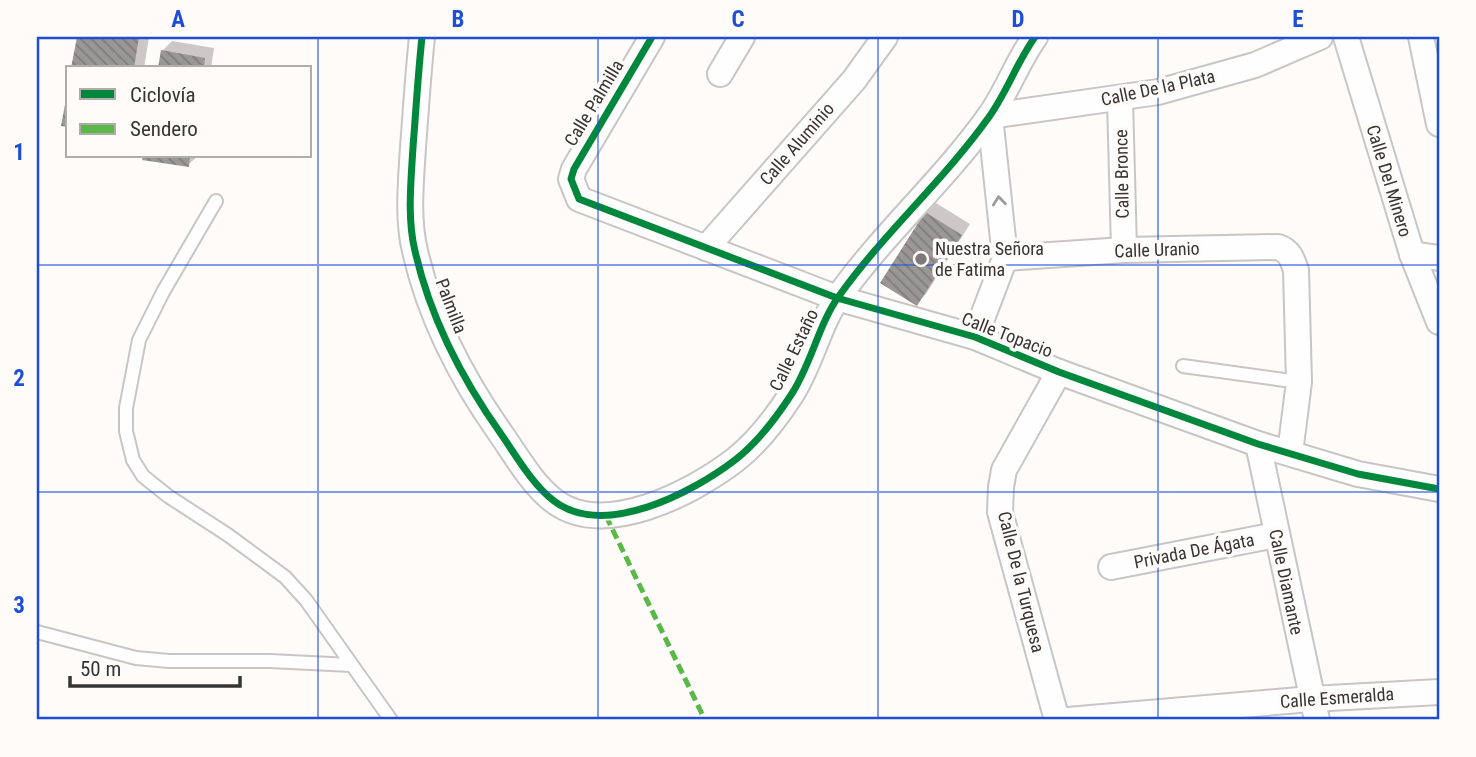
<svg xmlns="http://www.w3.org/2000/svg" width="1476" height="757" font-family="'Roboto Condensed',sans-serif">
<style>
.shadow{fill:#0003}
.building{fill:url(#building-back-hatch)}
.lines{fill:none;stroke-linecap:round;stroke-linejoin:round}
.service-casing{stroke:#c8c5c4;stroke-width:16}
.minor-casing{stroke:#c8c5c4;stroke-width:28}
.service{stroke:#fffefe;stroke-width:12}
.minor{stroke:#fffefe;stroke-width:24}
.quiet{stroke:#58b947;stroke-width:5;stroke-dasharray:10 5;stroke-linecap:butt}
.cycleway-casing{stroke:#fffbf8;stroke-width:11}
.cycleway{stroke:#00873e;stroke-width:7}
.oneway{stroke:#9b9a99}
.grid{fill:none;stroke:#1d4ed8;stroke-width:2;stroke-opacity:0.55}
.poi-dot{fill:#7d7a79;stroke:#fffbf8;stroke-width:2.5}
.labels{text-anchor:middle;stroke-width:7;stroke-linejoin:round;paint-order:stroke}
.street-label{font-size:18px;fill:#373534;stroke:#fffbf8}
.poi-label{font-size:18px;fill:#373534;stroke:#fffbf8;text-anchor:start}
.neatline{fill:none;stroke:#1d4ed8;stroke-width:2.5}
.grid-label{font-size:23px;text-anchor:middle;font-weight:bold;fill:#1d4ed8}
</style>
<defs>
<pattern id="building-back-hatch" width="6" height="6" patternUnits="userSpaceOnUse" patternTransform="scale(1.75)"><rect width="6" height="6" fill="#9a9897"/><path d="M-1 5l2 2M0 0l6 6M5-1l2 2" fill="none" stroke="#7e7d7c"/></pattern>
</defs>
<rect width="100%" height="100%" fill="#fefbf9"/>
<!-- shadow -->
<g class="shadow">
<polygon points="79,37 149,37 144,68 73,68"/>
<polygon points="172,41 214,48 211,68 159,68 162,51"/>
<polygon points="145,156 198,156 188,165 144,159"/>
<polygon points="936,203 970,224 926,294 916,304 882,283 926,213"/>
</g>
<!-- building -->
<g class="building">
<polygon points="77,37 100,39 100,37 139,37 134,68 71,68"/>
<polygon points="161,50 205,58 204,68 158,68"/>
<polygon points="67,94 68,95 68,127 61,126"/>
<polygon points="143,156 190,156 189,167 142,160"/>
<polygon points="925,212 962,235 917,306 880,283"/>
</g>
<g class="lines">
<!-- service casing -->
<g class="service-casing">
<g id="service">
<polyline points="216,201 163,292 139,340 126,408 126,431 133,460 143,476 168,496 228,535 285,577 306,600 391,720"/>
<polyline points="1183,366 1299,382"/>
<polyline points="37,632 136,658 169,661 270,661 351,665"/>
</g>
</g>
<!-- minor casing -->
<g class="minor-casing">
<g id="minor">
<path d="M422 37C418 74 416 110 413 147 411 181 407 218 415 251 430 317 462 379 501 434 517 457 532 484 554 501 604 539 692 493 735 460 757 443 776 418 791 395 811 365 819 323 839 296 884 233 944 180 989 117 1007 92 1017 62 1035 37"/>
<polyline points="652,37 574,169 571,179 579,199 837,298 975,337 1059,372 1258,444 1358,474 1439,489"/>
<polyline points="1346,37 1412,254 1439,322"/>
<polyline points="1421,37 1439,124"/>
<polyline points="720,74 742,37"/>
<polyline points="1120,99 1124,250"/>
<polyline points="990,116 1158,92 1255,65 1320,37"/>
<polyline points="706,248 854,80 885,37"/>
<polyline points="1412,254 1439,258"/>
<path d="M1005 258 1124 250 1278 247C1290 251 1292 259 1296 270L1299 382 1290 453"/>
<polyline points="975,337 1005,258 990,116"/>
<polyline points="1258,444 1317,720"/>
<polyline points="1111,567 1276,535"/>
<polyline points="1057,720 1000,512 1001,487 1004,470 1059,372"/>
<polyline points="1068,720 1311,699 1439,692"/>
</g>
</g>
<!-- service -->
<use href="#service" class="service"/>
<!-- minor -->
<use href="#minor" class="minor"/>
<!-- quiet -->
<polyline class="quiet" points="606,516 705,720"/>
<!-- cycleway casing -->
<g class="cycleway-casing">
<g id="cycleway">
<path d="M422 37C418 74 416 110 413 147 411 181 407 218 415 251 430 317 462 379 501 434 517 457 532 484 554 501 604 539 692 493 735 460 757 443 776 418 791 395 811 365 819 323 839 296 884 233 944 180 989 117 1007 92 1017 62 1035 37"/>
<polyline points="652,37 574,169 571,179 579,199 837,298 975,337 1059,372 1258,444 1358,474 1439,489"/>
</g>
</g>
<!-- cycleway -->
<use href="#cycleway" class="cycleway"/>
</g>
<!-- one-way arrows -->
<defs><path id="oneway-chevron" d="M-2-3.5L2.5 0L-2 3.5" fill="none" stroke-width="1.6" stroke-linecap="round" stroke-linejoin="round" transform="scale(1.75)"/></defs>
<use class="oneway" href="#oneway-chevron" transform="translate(999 201) rotate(-96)"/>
<!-- grid -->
<path class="grid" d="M318 37V720M598 37V720M878 37V720M1158 37V720M37 265H1439M37 492H1439"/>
<!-- markers -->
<circle class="poi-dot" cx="921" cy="259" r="7"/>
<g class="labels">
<!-- street labels -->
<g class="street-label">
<text transform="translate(1158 88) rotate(-12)" y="6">Calle De la Plata</text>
<text transform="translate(594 103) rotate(-59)" y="6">Calle Palmilla</text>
<text transform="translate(797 144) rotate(-49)" y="6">Calle Aluminio</text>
<text transform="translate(1122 174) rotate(-91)" y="6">Calle Bronce</text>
<text transform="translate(1389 181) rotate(73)" y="6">Calle Del Minero</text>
<text transform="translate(1157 250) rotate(-2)" y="6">Calle Uranio</text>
<text transform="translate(451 306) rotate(69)" y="6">Palmilla</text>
<text transform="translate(1007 335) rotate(21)" y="6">Calle Topacio</text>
<text transform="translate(794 350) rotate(-64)" y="6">Calle Estaño</text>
<text transform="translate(1194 551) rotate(-11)" y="6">Privada De Ágata</text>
<text transform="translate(1021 582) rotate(76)" y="6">Calle De la Turquesa</text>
<text transform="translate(1286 582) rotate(78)" y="6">Calle Diamante</text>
<text transform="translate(1337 698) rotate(-4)" y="6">Calle Esmeralda</text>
</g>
<!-- poi labels -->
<g class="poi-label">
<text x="935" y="255">Nuestra Señora<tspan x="935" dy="21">de Fatima</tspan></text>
</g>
</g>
<!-- border -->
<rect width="1476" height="757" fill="none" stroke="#fffbf8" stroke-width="77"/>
<!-- legend -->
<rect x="66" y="66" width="245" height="91" fill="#fffbf8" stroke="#afacaa" stroke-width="2"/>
<rect x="80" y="89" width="35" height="10" fill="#00873e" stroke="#afacaa" stroke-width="2"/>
<text x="130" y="102" font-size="21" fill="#373534">Ciclovía</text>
<rect x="80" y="124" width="35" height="10" fill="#58b947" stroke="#afacaa" stroke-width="2"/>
<text x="130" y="136" font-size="21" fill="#373534">Sendero</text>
<!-- scale -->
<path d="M70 676v10h170v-10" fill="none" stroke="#373534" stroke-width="3.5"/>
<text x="80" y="676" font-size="21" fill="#373534" stroke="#fffbf8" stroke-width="5" paint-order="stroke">50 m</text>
<rect x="38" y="38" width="1400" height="680" class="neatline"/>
<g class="grid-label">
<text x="178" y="27">A</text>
<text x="458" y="27">B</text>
<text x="738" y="27">C</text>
<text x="1018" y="27">D</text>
<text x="1298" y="27">E</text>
<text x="19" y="160">1</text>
<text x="19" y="386">2</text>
<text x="19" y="613">3</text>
</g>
</svg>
